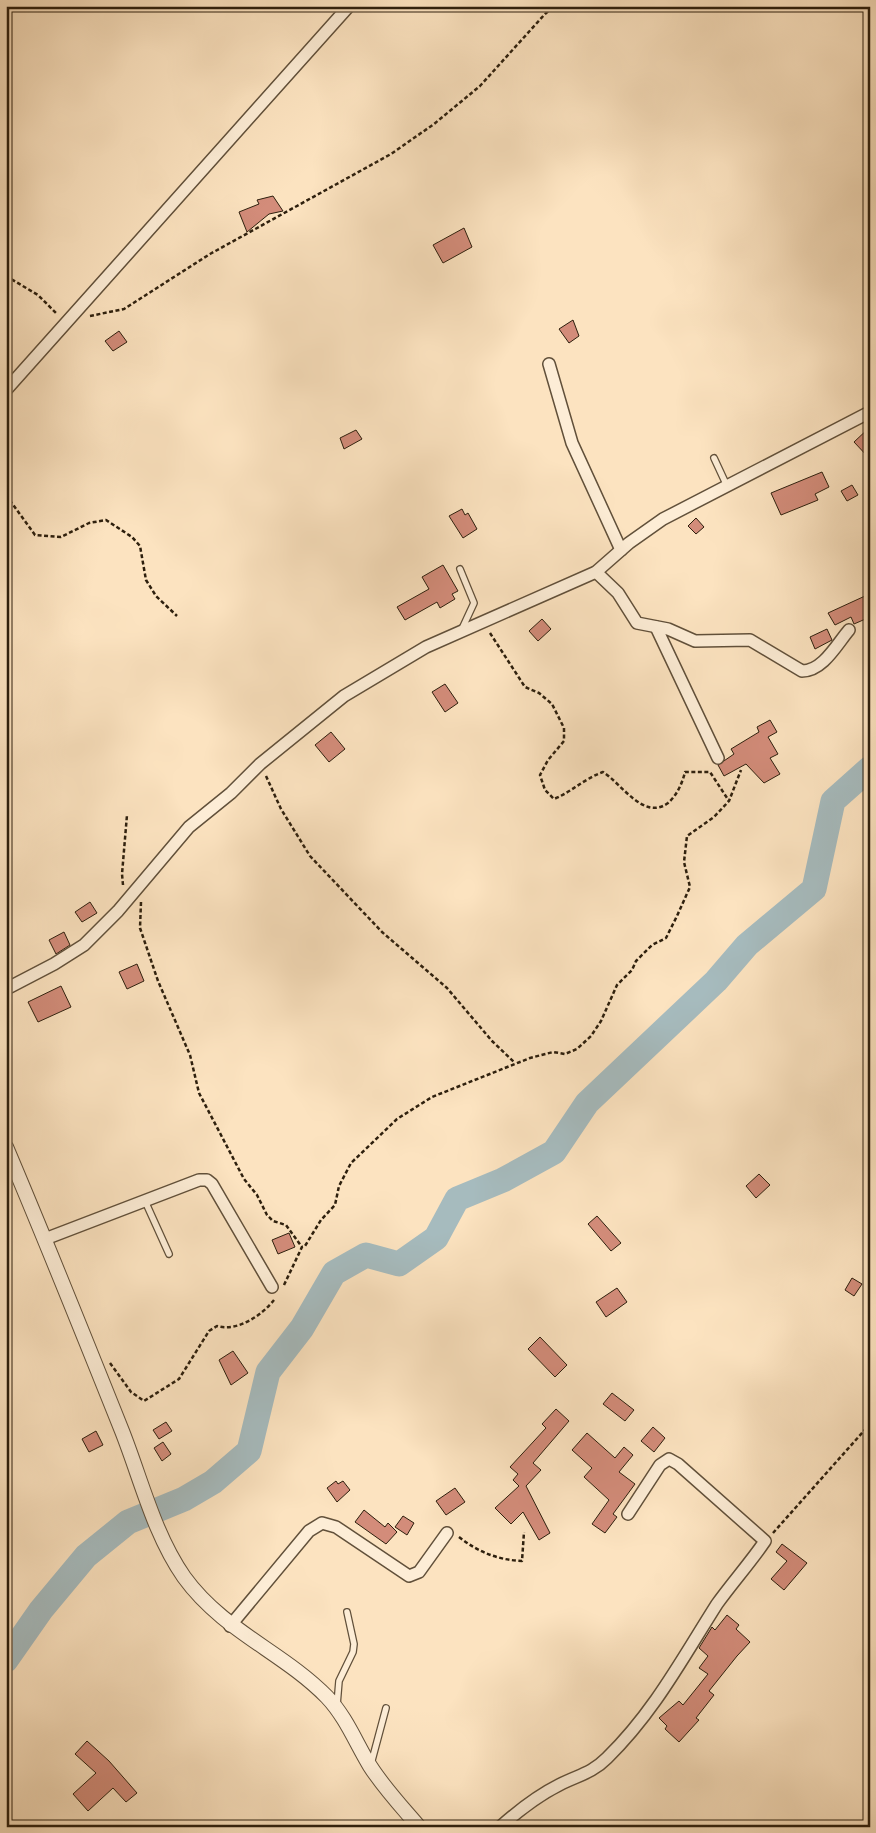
<svg xmlns="http://www.w3.org/2000/svg" width="876" height="1833" font-family="Alegreya,serif">
<style>
.lines{fill:none;stroke-linecap:round;stroke-linejoin:round}
.river{stroke:#a6bbbe;stroke-width:25}
.building{fill:#d38c7a;stroke:#2d1f0d}
.service-casing{stroke:#61503a;stroke-width:8}
.minor-casing{stroke:#61503a;stroke-width:14}
.tertiary-casing{stroke:#61503a;stroke-width:16}
.path{stroke:#2d1f0d;stroke-width:2.5;stroke-dasharray:4 2.5;stroke-linecap:butt}
.service{stroke:#fdedd6;stroke-width:5.5}
.minor{stroke:#fdedd6;stroke-width:11}
.tertiary{stroke:#fdedd6;stroke-width:14}
</style>
<rect width="100%" height="100%" fill="#fce3c0"/>
<filter id="stains"><feTurbulence type="fractalNoise" baseFrequency=".004" numOctaves="4"/><feColorMatrix values="0 0 0 0 .2 0 0 0 0 .09 0 0 0 0 .02 0 0 0 .5 -.17"/></filter>
<radialGradient id="worn" r=".72"><stop offset=".6" stop-color="#630" stop-opacity="0"/><stop offset="1" stop-color="#630" stop-opacity=".3"/></radialGradient>
<g class="lines">
<!-- river -->
<polyline class="river" points="6,1660 41,1610 86,1556 128,1522 184,1499 213,1482 249,1451 268,1372 302,1328 334,1273 366,1255 399,1264 436,1238 457,1199 503,1180 554,1152 587,1103 716,981 747,945 814,889 833,801 870,768"/>
</g>
<!-- building -->
<g class="building">
<polygon points="273,196 283,211 269,214 247,232 239,212 259,204 257,200"/>
<polygon points="464,228 472,247 443,263 433,245"/>
<polygon points="573,320 579,336 569,343 559,329"/>
<polygon points="119,331 127,342 113,351 105,341"/>
<polygon points="870,427 870,459 854,442"/>
<polygon points="356,430 362,439 344,449 340,438"/>
<polygon points="822,472 829,487 815,494 818,500 781,515 771,493"/>
<polygon points="852,485 858,495 847,501 841,491"/>
<polygon points="462,509 465,515 468,513 477,529 463,538 449,516"/>
<polygon points="696,518 704,527 696,534 688,526"/>
<polygon points="443,565 458,591 452,594 455,599 440,608 437,602 405,620 397,607 429,589 422,577"/>
<polygon points="865,596 870,608 870,617 854,624 851,617 835,625 828,613"/>
<polygon points="542,619 551,629 538,641 529,631"/>
<polygon points="827,629 832,640 815,649 810,637"/>
<polygon points="445,684 458,703 445,712 432,692"/>
<polygon points="770,720 777,732 768,737 778,754 770,758 780,774 764,783 746,764 724,776 718,765 734,754 731,749 759,732 757,727"/>
<polygon points="331,732 345,749 329,762 315,745"/>
<polygon points="90,902 97,913 82,922 75,912"/>
<polygon points="64,932 70,945 56,954 49,940"/>
<polygon points="137,964 144,981 127,989 119,972"/>
<polygon points="61,986 71,1007 38,1022 28,1002"/>
<polygon points="759,1174 770,1185 756,1198 746,1186"/>
<polygon points="597,1216 621,1243 611,1251 588,1224"/>
<polygon points="289,1233 295,1247 278,1254 272,1240"/>
<polygon points="852,1278 862,1284 854,1296 845,1290"/>
<polygon points="617,1288 627,1302 606,1317 596,1302"/>
<polygon points="540,1337 567,1365 555,1377 528,1349"/>
<polygon points="233,1351 248,1373 231,1385 219,1360"/>
<polygon points="612,1393 634,1410 625,1421 603,1404"/>
<polygon points="556,1409 569,1421 533,1463 541,1470 526,1486 550,1533 539,1540 523,1512 511,1524 495,1508 519,1486 513,1480 518,1474 510,1467 546,1428 542,1424"/>
<polygon points="166,1422 172,1431 159,1439 153,1430"/>
<polygon points="653,1427 665,1438 654,1452 641,1441"/>
<polygon points="96,1431 103,1445 89,1452 82,1439"/>
<polygon points="587,1433 615,1458 624,1447 633,1455 619,1472 635,1484 613,1514 617,1517 605,1533 592,1524 609,1500 584,1477 592,1468 572,1450"/>
<polygon points="163,1442 171,1454 162,1461 154,1448"/>
<polygon points="336,1481 338,1484 343,1481 350,1490 337,1502 327,1488"/>
<polygon points="455,1488 465,1502 446,1515 436,1501"/>
<polygon points="364,1510 385,1527 388,1523 397,1532 386,1544 355,1522"/>
<polygon points="403,1516 414,1523 407,1535 395,1527"/>
<polygon points="782,1544 807,1563 784,1590 771,1579 787,1561 776,1552"/>
<polygon points="727,1615 739,1625 736,1629 750,1642 737,1656 709,1691 714,1695 696,1718 699,1720 679,1742 665,1729 667,1726 659,1718 679,1701 683,1705 708,1674 699,1668 708,1656 699,1648 712,1627 715,1630"/>
<polygon points="87,1741 109,1761 137,1793 126,1802 113,1788 88,1811 73,1794 96,1773 75,1754"/>
</g>
<g class="lines">
<!-- service casing -->
<g class="service-casing">
<g id="service">
<polyline points="714,458 727,486"/>
<polyline points="460,569 474,603 461,631"/>
<polyline points="145,1201 169,1254"/>
<polyline points="337,1705 339,1681 353,1652 354,1644 347,1612"/>
<polyline points="371,1764 386,1708"/>
</g>
</g>
<!-- minor casing -->
<g class="minor-casing">
<g id="minor">
<polyline points="549,364 572,443 621,550"/>
<polyline points="6,390 349,6"/>
<path d="M596 572 618 593 637 623 668 629 695 641 750 640 802 671C823 671 837 644 849 630"/>
<polyline points="656,627 718,758"/>
<polyline points="6,989 54,964 84,945 118,911 189,827 231,793 260,764 344,696 426,647 596,572 629,543 663,519 870,412"/>
<polyline points="45,1239 199,1180 207,1180 212,1184 272,1287"/>
<polyline points="230,1626 309,1531 322,1523 336,1527 409,1576 419,1572 447,1533"/>
<path d="M500 1827C518 1811 537 1796 559 1785 578 1775 591 1774 607 1758 654 1712 682 1659 717 1604 732 1583 750 1563 765 1541L678 1464 669 1459 660 1465 628 1514"/>
</g>
</g>
<!-- tertiary casing -->
<g class="tertiary-casing">
<path id="tertiary" d="M6 1147C46 1241 84 1336 122 1431 141 1479 154 1534 184 1577 223 1631 283 1652 327 1697 346 1717 356 1743 370 1766 384 1788 402 1807 419 1827"/>
</g>
<!-- path -->
<g class="path">
<polyline points="6,276 38,295 57,314"/>
<polyline points="90,316 124,309 210,254 391,154 434,124 480,86 545,14 555,6"/>
<polyline points="6,495 35,535 61,537 89,523 106,520 132,537 140,546 146,580 156,596 177,616"/>
<path d="M490 633 525 687 539 693 552 704 564 728V741L548 760 540 775 545 790 554 799C573 791 582 780 603 772 622 784 644 821 668 803 677 795 682 784 685 772H710L729 801"/>
<polyline points="266,776 281,809 310,856 382,932 447,988 492,1041 515,1063"/>
<polyline points="123,885 122,874 127,815"/>
<polyline points="141,902 140,928 158,981 190,1055 199,1093 244,1179 257,1195 267,1215 273,1221 286,1225 302,1247"/>
<polyline points="284,1285 302,1247 305,1246 321,1220 335,1205 339,1186 351,1163 397,1119 432,1097 530,1058 553,1052 565,1054 577,1049 591,1036 601,1021 617,985 632,970 636,961 652,945 666,938 677,916 690,887 684,862 687,836 714,817 729,801 741,770"/>
<path d="M110 1363 131 1392 144 1401 179 1379 209 1331 217 1326C238 1332 262 1315 274 1300"/>
<polyline points="773,1533 870,1424"/>
<path d="M459 1537C478 1552 498 1560 522 1561L524 1532"/>
</g>
<!-- service -->
<use href="#service" class="service"/>
<!-- minor -->
<use href="#minor" class="minor"/>
<!-- tertiary -->
<use href="#tertiary" class="tertiary"/>
</g>
<!-- margin -->
<rect width="876" height="1833" fill="none" stroke="#fce3c0" stroke-width="25"/>
<rect x="8" y="8" width="861" height="1818" fill="none" stroke="#2d1f0d" stroke-width="2.5"/>
<rect x="12" y="12" width="851" height="1808" fill="none" stroke="#2d1f0d"/>
<rect width="100%" height="100%" filter="url(#stains)"/>
<rect width="100%" height="100%" fill="url(#worn)"/>
</svg>
